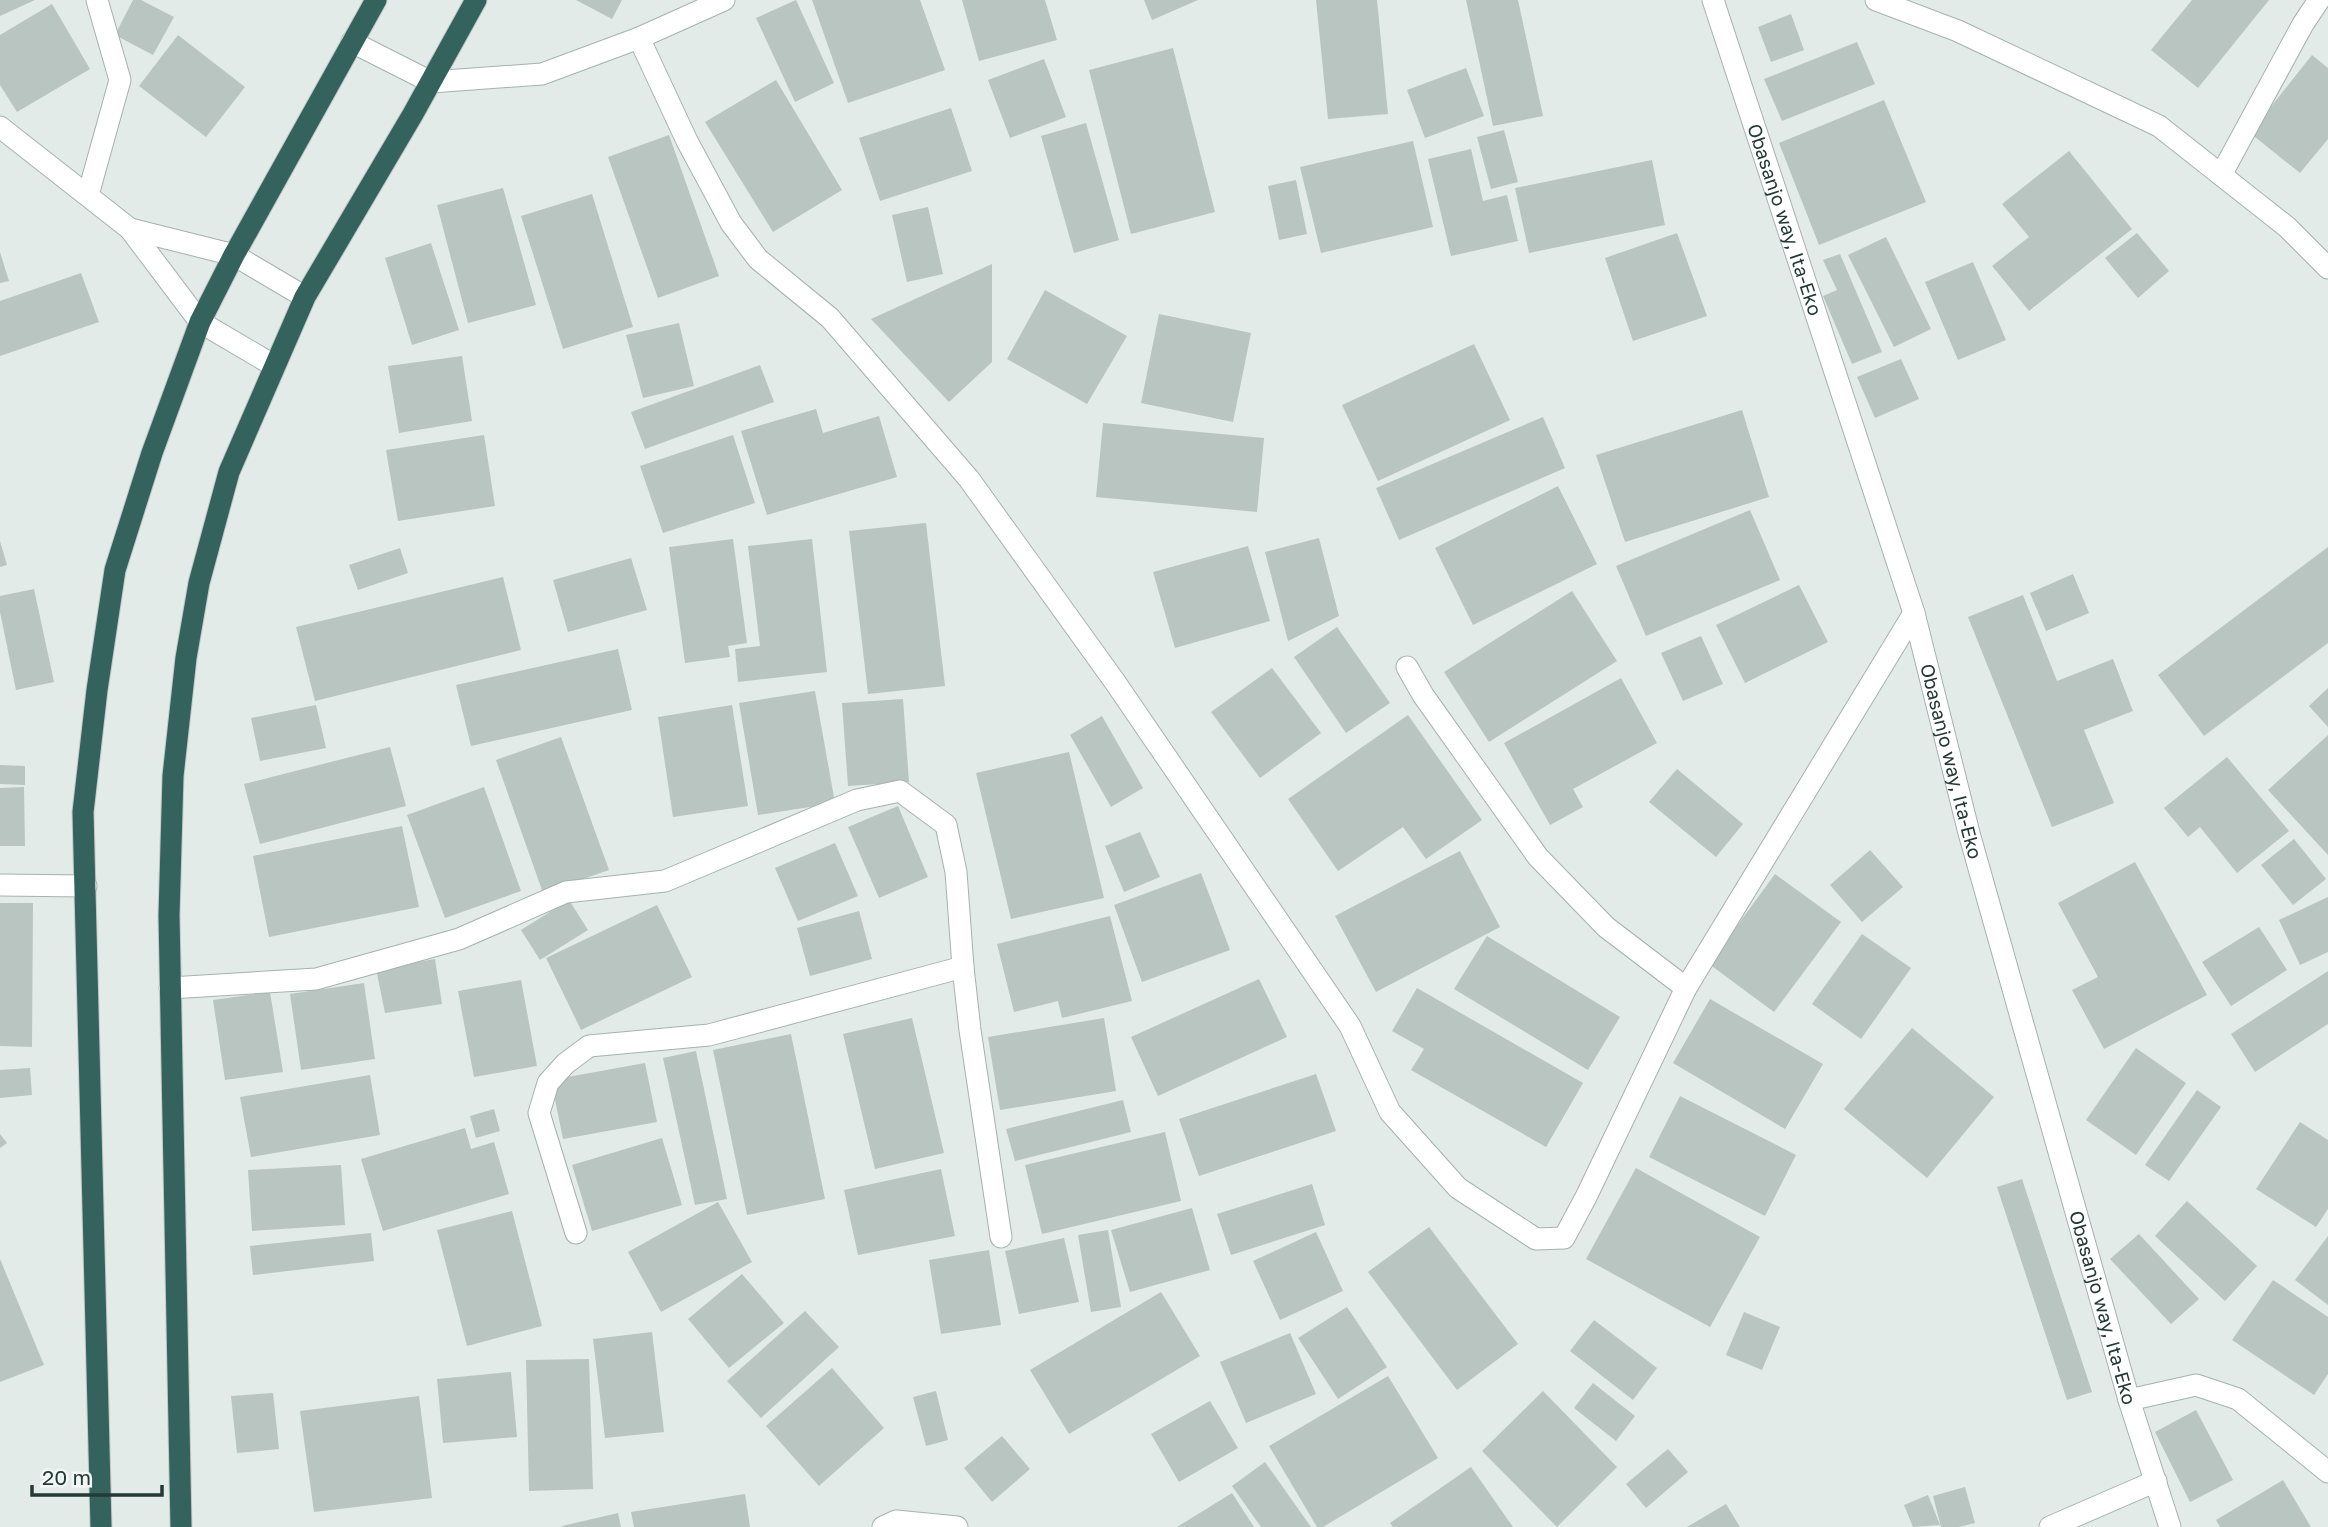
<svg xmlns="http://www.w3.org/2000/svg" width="2328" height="1527" font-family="'Golos Text',sans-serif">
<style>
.building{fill:#b8c5c1}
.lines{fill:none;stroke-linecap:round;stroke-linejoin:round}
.lane-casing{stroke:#a6b2af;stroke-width:23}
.street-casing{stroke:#a6b2af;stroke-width:23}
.highway-casing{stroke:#c2c8c7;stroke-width:23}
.lane{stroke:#fff;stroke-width:21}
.street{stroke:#fff;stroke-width:21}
.highway{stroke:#34635d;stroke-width:21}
.labels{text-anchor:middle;stroke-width:6;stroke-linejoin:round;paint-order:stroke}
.street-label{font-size:19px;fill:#243a36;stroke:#f3f8f6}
</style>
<rect width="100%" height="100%" fill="#e3ebe8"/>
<!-- building -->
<g class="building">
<polygon points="0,0 35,0 0,16"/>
<polygon points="133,0 141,0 174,17 153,55 115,35"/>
<polygon points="576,0 622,0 612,19"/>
<polygon points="796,0 834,83 795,102 756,18"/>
<polygon points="812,0 920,0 945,70 848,103"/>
<polygon points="962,0 1045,0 1057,40 979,61"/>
<polygon points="1144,0 1198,0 1152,20"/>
<polygon points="1316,0 1377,0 1388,114 1328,119"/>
<polygon points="1466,0 1518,0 1543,116 1493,126"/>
<polygon points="2192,0 2269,0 2198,88 2151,50"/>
<polygon points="52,4 90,69 17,112 0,85 0,35"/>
<polygon points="1791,14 1804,50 1771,62 1758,27"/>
<polygon points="178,35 245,87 206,137 139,86"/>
<polygon points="1857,42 1875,84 1782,121 1764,79"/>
<polygon points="1173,48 1215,212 1131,234 1089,70"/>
<polygon points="2312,55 2328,68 2328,139 2300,173 2250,133"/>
<polygon points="1044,59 1066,117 1010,138 988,80"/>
<polygon points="1466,68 1484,116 1425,138 1407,90"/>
<polygon points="776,80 842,190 773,232 705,122"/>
<polygon points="1884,100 1926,202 1819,245 1779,143"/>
<polygon points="951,108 972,171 880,201 859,138"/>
<polygon points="1086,123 1119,240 1074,253 1041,136"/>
<polygon points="1504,130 1518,182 1491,189 1477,137"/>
<polygon points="669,135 719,276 658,298 608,157"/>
<polygon points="1413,141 1433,227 1321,253 1300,167"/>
<polygon points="1471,149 1483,201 1507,195 1518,241 1451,256 1428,159"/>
<polygon points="2069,151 2132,229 2029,311 1992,266 2029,237 2002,204"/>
<polygon points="1652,160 1665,225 1529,253 1515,188"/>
<polygon points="1296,180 1307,234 1279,240 1268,186"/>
<polygon points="503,188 536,305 468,323 437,205"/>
<polygon points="592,194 633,327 563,349 521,216"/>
<polygon points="928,207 943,274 907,282 892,215"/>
<polygon points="1677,233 1707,316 1633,341 1605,258"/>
<polygon points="2137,233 2169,271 2138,298 2105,258"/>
<polygon points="1886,237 1931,329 1894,347 1848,255"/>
<polygon points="431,243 459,330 412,345 385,258"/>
<polygon points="0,252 9,281 0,283"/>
<polygon points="1840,254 1882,352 1852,364 1823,296 1837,290 1823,260"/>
<polygon points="1973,262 2006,340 1958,360 1925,282"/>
<polygon points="992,264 992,362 949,402 871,319"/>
<polygon points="81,273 99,322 0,356 0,301"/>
<polygon points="1045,290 1127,336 1087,404 1007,359"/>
<polygon points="1159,314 1251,333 1233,422 1141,403"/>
<polygon points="679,323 694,386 643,398 626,335"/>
<polygon points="1474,344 1510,420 1378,481 1342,405"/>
<polygon points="462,356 472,421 399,433 388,366"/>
<polygon points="1901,359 1919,399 1875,418 1857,377"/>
<polygon points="760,365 774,402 645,449 631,412"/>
<polygon points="816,409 823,433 879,416 897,477 767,515 741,431"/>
<polygon points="1742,410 1769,497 1625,542 1596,455"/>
<polygon points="1543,417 1565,468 1399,540 1376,488"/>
<polygon points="1103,423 1264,438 1257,512 1096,497"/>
<polygon points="484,435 495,506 398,521 386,450"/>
<polygon points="733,435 755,503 663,533 640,466"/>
<polygon points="1558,486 1597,564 1473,625 1435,548"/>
<polygon points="1750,510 1780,580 1646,636 1616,566"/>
<polygon points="926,523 945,686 868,694 849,531"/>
<polygon points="1319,538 1339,616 1288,641 1265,552"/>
<polygon points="733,539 747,643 728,646 730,657 685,663 669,547"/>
<polygon points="812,539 827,672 738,682 735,649 760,646 748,546"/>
<polygon points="0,541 7,565 0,567"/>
<polygon points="1248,546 1270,621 1175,648 1153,572"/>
<polygon points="2328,547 2328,643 2204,736 2158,675"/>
<polygon points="400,548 408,573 358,590 349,565"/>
<polygon points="631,558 647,610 568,632 553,580"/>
<polygon points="2073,574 2089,613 2046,631 2030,593"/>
<polygon points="503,577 521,650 315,701 296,627"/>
<polygon points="1799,585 1828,642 1745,683 1716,625"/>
<polygon points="34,589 54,682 16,690 0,612 0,596"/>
<polygon points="1572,591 1617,661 1489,742 1444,672"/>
<polygon points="2023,595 2057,681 2113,659 2133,711 2084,730 2114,803 2052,827 1968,617"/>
<polygon points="1337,627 1390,703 1346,733 1294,657"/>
<polygon points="1701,636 1723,684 1683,701 1661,653"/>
<polygon points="618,649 632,710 471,746 456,685"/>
<polygon points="1272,668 1321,733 1260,778 1211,712"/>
<polygon points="1621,678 1657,743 1573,789 1583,807 1550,825 1504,743"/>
<polygon points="2328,688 2328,727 2309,706"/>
<polygon points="815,691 835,803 758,815 739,703"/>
<polygon points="903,699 909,782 848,786 842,703"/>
<polygon points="316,705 326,748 260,761 251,718"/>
<polygon points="732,705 748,806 673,817 658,717"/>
<polygon points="1408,715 1482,820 1426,859 1403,827 1338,871 1288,799"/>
<polygon points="1102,716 1143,788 1111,807 1070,735"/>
<polygon points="2328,735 2328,855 2268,790"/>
<polygon points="561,737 609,870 543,893 496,760"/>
<polygon points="390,747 406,806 260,844 244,784"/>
<polygon points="1069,752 1104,898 1011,919 976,773"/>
<polygon points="2227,757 2289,831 2237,873 2200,827 2188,837 2164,808"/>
<polygon points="0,765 25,766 25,785 0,784"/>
<polygon points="1677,769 1743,824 1716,857 1649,802"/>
<polygon points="24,787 25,846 0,846 0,788"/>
<polygon points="484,787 521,891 445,918 407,815"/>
<polygon points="898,806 928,877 879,898 848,827"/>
<polygon points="402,826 419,907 269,937 253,856"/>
<polygon points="1140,832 1160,877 1124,892 1105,846"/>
<polygon points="2294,839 2326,879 2293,905 2261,865"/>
<polygon points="835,843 858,896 798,921 775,868"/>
<polygon points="1870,850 1903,887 1862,922 1830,885"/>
<polygon points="1460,851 1500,927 1376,992 1335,916"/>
<polygon points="2135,862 2207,995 2104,1049 2072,990 2098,977 2058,903"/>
<polygon points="1201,873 1230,950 1142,982 1114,905"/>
<polygon points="1775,874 1841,922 1774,1012 1709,964"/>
<polygon points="2328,897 2328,952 2300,965 2279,920"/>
<polygon points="569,900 588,930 540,960 521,930"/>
<polygon points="0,903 33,903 32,1047 0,1046"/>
<polygon points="657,905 692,977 581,1030 546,958"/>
<polygon points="859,911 872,959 810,976 797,928"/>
<polygon points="1110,916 1132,1001 1062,1018 1058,1001 1014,1012 997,944"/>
<polygon points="2259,927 2287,970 2231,1006 2202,962"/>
<polygon points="1862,934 1911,968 1861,1039 1812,1004"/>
<polygon points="1487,936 1620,1017 1588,1070 1454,989"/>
<polygon points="435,959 442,1004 385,1013 376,969"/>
<polygon points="2328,971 2328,1024 2255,1072 2231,1034"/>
<polygon points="1259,979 1287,1037 1158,1096 1131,1037"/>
<polygon points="521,980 537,1066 474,1077 458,991"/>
<polygon points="364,983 375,1059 301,1070 290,994"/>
<polygon points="1417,988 1583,1083 1546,1147 1411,1070 1424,1049 1392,1031"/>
<polygon points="270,992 283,1072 225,1080 213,1000"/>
<polygon points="1710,999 1823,1064 1785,1129 1673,1063"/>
<polygon points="912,1018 944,1153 875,1169 843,1034"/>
<polygon points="1104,1018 1116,1091 1000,1110 988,1037"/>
<polygon points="1912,1028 1994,1097 1927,1178 1844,1109"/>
<polygon points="791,1034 825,1199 747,1215 713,1050"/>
<polygon points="2136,1048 2186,1083 2136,1155 2086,1120"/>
<polygon points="696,1051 727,1199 695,1205 663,1058"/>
<polygon points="645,1063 657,1122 563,1139 551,1080"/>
<polygon points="30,1068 32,1095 0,1098 0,1070"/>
<polygon points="1316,1074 1336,1131 1199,1176 1179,1119"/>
<polygon points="370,1075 380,1135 251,1157 240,1097"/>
<polygon points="2197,1090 2221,1107 2169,1181 2145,1165"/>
<polygon points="1680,1096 1796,1155 1765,1216 1649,1157"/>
<polygon points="1123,1100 1131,1132 1015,1161 1006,1129"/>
<polygon points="494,1109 500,1131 476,1138 470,1116"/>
<polygon points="2300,1122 2328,1140 2328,1209 2316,1227 2256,1189"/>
<polygon points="465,1128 471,1149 494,1142 509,1194 383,1231 361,1159"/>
<polygon points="1165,1132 1181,1201 1042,1234 1025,1165"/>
<polygon points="0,1134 7,1143 0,1148"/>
<polygon points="662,1138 682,1205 592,1231 572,1165"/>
<polygon points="341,1165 345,1225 252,1231 248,1170"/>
<polygon points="1636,1168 1760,1237 1710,1327 1586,1259"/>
<polygon points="941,1169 955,1236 858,1255 844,1190"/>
<polygon points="2022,1179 2092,1392 2067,1400 1997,1187"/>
<polygon points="1312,1184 1325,1225 1231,1255 1217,1214"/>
<polygon points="2187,1201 2257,1266 2225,1301 2155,1236"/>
<polygon points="718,1202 752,1262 661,1312 628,1252"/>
<polygon points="1192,1208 1210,1270 1130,1292 1111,1230"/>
<polygon points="512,1211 542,1326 467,1346 437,1230"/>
<polygon points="1429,1227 1518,1344 1457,1390 1368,1272"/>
<polygon points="1108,1230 1121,1307 1091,1312 1078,1235"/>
<polygon points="1316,1232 1343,1291 1280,1320 1253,1261"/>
<polygon points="371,1233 374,1261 253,1275 250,1246"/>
<polygon points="2139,1234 2199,1299 2171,1324 2110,1259"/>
<polygon points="2328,1236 2328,1305 2295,1280"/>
<polygon points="1064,1238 1079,1302 1019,1314 1005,1251"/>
<polygon points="989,1250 1001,1325 941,1334 929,1260"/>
<polygon points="0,1259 44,1365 0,1382"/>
<polygon points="742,1274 784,1323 729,1368 688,1319"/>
<polygon points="2273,1280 2328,1317 2328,1374 2314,1395 2232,1340"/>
<polygon points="1161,1292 1200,1356 1069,1434 1030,1370"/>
<polygon points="1347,1307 1387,1367 1338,1399 1298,1338"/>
<polygon points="805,1311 839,1347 761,1418 727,1381"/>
<polygon points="1744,1312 1780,1327 1762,1370 1726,1355"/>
<polygon points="1594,1320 1657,1368 1633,1400 1570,1351"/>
<polygon points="652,1332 664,1432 605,1438 593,1339"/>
<polygon points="1290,1333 1316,1394 1246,1423 1220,1362"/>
<polygon points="589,1359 593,1489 529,1491 526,1360"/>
<polygon points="832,1368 884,1428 819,1486 766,1426"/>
<polygon points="511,1372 517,1437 443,1443 437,1379"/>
<polygon points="1388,1376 1438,1458 1323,1527 1317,1527 1269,1446"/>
<polygon points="1593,1383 1635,1416 1616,1441 1574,1408"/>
<polygon points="936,1391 948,1440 926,1446 913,1397"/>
<polygon points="1543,1391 1617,1467 1557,1527 1482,1451"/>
<polygon points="273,1393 279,1449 237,1453 231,1396"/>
<polygon points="419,1396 432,1498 314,1512 300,1411"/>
<polygon points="1210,1401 1238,1448 1179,1482 1151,1434"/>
<polygon points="2196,1410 2233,1480 2190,1502 2155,1432"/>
<polygon points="1002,1436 1030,1469 992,1502 964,1468"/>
<polygon points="1668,1449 1688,1472 1646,1508 1626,1484"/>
<polygon points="1265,1462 1311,1527 1261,1527 1232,1486"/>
<polygon points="1471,1467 1513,1527 1393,1527 1390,1523"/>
<polygon points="2283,1480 2311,1527 2220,1527 2216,1520"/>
<polygon points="1965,1487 1975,1523 1959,1527 1941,1527 1933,1496"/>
<polygon points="1232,1493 1254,1527 1177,1527"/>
<polygon points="745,1494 750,1527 634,1527 631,1512"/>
<polygon points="1928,1495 1940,1525 1913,1527 1904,1505"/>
<polygon points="1726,1504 1740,1527 1687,1527"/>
<polygon points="618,1513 621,1527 562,1527 562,1526"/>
</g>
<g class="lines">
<!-- lane casing -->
<g class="lane-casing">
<g id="lane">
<polyline points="1876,0 1958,31 2159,126 2287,227 2328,268"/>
<polyline points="2221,175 2303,24 2319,0"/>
</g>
</g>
<!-- street casing -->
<g class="street-casing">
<g id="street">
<path id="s1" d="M1713 0 1914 613 1969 833 2129 1400 2170 1527"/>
<polyline points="639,38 687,141 731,223 758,259 830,318 969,479 1115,682 1350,1026 1390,1112 1458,1188 1536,1239 1564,1238 1586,1197 1686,988 1914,613"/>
<polyline points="352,42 431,82 542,74 639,38 724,0"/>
<polyline points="0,127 130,229 200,322 273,365"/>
<polyline points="88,195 120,80 97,0"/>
<polyline points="130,229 234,255 305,297"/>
<polyline points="1407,667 1423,695 1538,857 1606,927 1686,988"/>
<polyline points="0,885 86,886"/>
<polyline points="170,988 316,979 459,939 566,892 665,881 857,800 900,791 946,825 956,872 963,967 970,1030 1001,1237"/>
<polyline points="576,1233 539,1113 548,1083 565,1064 589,1046 709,1035 963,967"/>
<polyline points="2129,1400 2196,1385 2238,1399 2328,1472"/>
<polyline points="883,1527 896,1521 957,1527"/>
<polyline points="2050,1527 2156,1481"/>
</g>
</g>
<!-- highway casing -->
<g class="highway-casing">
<g id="highway">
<polyline points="101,1527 83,812 97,690 115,570 152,453 200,322 234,255 376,0"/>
<polyline points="181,1527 169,915 173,776 186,658 199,583 229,472 305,297 413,114 476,0"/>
</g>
</g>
<!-- lane -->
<use href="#lane" class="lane"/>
<!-- street -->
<use href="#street" class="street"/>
<!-- highway -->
<use href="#highway" class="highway"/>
</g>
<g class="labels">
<!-- street labels -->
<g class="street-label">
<text dy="7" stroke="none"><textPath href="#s1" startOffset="231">Obasanjo way, Ita-Eko</textPath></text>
<text dy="7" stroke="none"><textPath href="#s1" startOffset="798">Obasanjo way, Ita-Eko</textPath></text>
<text dy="7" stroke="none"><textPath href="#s1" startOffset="1365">Obasanjo way, Ita-Eko</textPath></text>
</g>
</g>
<!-- scale -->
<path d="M32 1485v10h130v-10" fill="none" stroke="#243a36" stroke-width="3.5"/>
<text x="42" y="1485" font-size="21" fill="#243a36" stroke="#f3f8f6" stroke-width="5" paint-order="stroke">20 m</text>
</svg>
